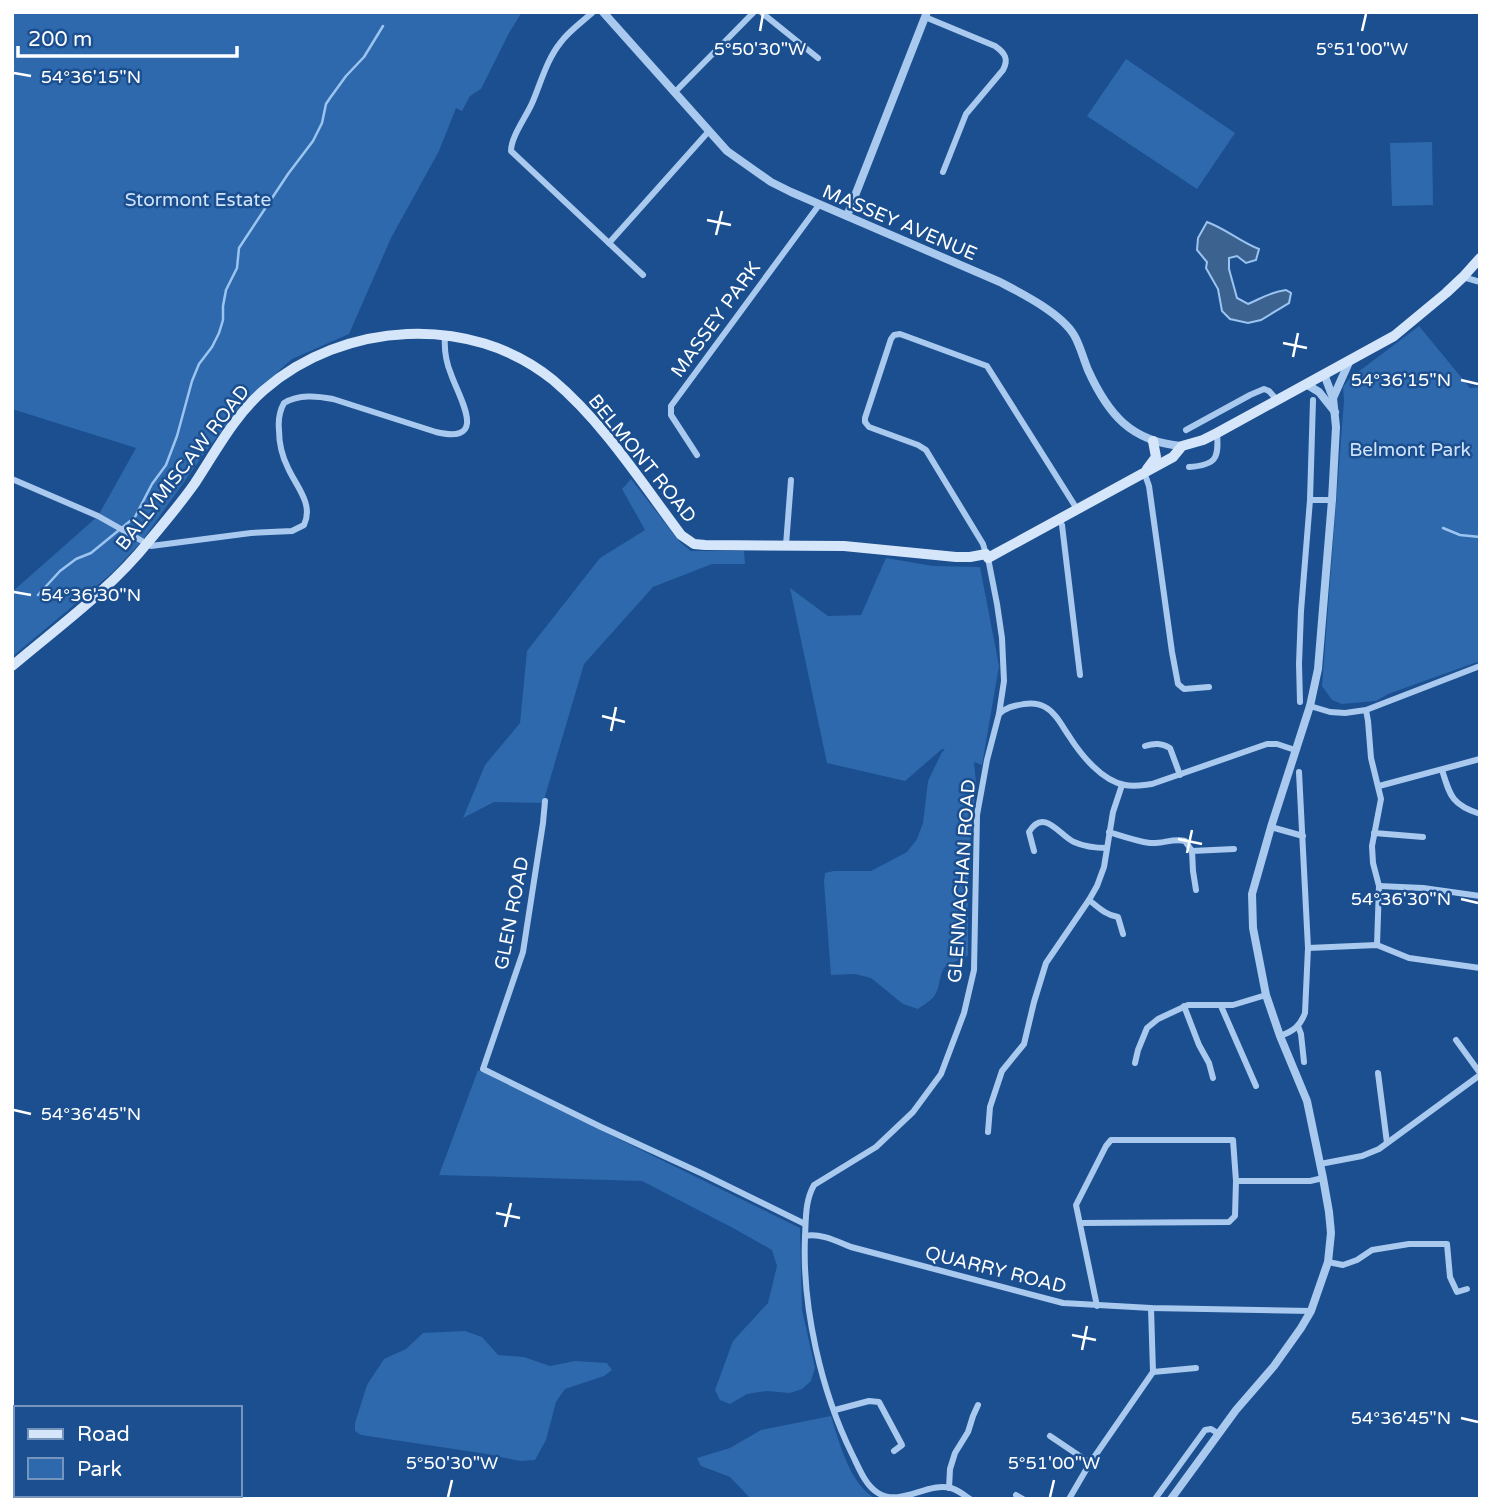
<svg xmlns="http://www.w3.org/2000/svg" width="1492" height="1511" font-family="'Varela Round',sans-serif">
<style>
.green{fill:#2e69ad}
.water{fill:#3c6290;stroke:#9cc4f0;stroke-width:2}
.lines{fill:none;stroke-linecap:round;stroke-linejoin:round}
.stream{stroke:#9cc4f0;stroke-width:2.5}
.minor{stroke:#a9c9ee;stroke-width:6}
.tertiary{stroke:#a9c9ee;stroke-width:8}
.secondary{stroke:#d6e6fa;stroke-width:10}
.ticks{fill:none;stroke:#fff;stroke-width:2.5}
.labels{text-anchor:middle;stroke-width:5;stroke-linejoin:round;paint-order:stroke}
.park-label{font-size:19px;fill:#cfe3fa;stroke:#1b4f8f}
.street-label{font-size:19px;fill:#fff;stroke:#1b4f8f}
.ticks-label{font-size:18px;text-anchor:middle;fill:#fff;stroke:#1b4f8f;stroke-width:5;stroke-linejoin:round;paint-order:stroke}
</style>
<rect width="100%" height="100%" fill="#1b4f8f"/>
<!-- green -->
<g class="green">
<polygon points="12,12 522,12 509,33 481,89 470,96 462,111 456,108 439,151 391,238 349,334 292,359 242,404 204,454 142,541 112,573 12,657 12,592 98,516 136,448 12,409"/>
<polygon points="1126,59 1235,133 1197,189 1087,116"/>
<polygon points="1432,142 1433,205 1392,206 1390,143"/>
<polygon points="1419,326 1470,388 1480,387 1480,661 1388,694 1376,701 1342,704 1332,700 1322,686 1344,401 1343,387 1350,378"/>
<polygon points="631,479 680,542 691,551 744,551 745,564 712,564 653,587 584,664 543,803 494,802 463,818 485,765 520,723 527,651 600,558 645,530 622,489"/>
<path d="M886 558 933 566 980 567 999 666 982 765 974 762 976 782 968 864V955C961 962 949 961 944 968 939 976 940 987 935 995 931 1001 923 1005 918 1009L903 1004 871 978 855 974 831 975 824 882 825 873 834 871H871L907 852 917 839 923 823 928 781 942 752 945 750 942 749 905 781 827 763 790 588 828 616 861 615Z"/>
<polygon points="478,1070 800,1228 802,1310 815,1368 811,1381 802,1389 790,1393 766,1391 747,1394 730,1404 720,1400 715,1390 733,1341 768,1303 777,1266 772,1250 733,1228 642,1181 439,1175"/>
<polygon points="465,1331 482,1337 498,1355 524,1357 550,1366 575,1361 607,1363 612,1370 604,1376 565,1389 556,1402 546,1440 535,1460 520,1461 487,1454 361,1435 355,1431 355,1423 367,1385 384,1359 406,1349 423,1333"/>
<path d="M831 1416C839 1442 850 1485 876 1499H751L730 1477 701 1466 697 1458 730 1448 761 1430Z"/>
</g>
<!-- water -->
<path class="water" d="M1207 222C1226 229 1241 242 1259 249L1256 260 1246 263 1237 256 1229 258V269L1237 298 1248 304C1262 298 1270 292 1286 290L1291 293 1289 303 1261 320 1248 323 1230 319 1222 311 1218 289 1206 268 1207 262 1197 250 1198 238Z"/>
<g class="lines">
<!-- stream -->
<g class="stream">
<polyline points="1443,528 1460,535 1480,537"/>
<polyline points="38,595 60,571 76,559 91,553 135,517 152,484 166,465 177,436 192,381 199,364 212,347 219,333 223,320 223,306 226,290 237,268 239,248 288,174 313,141 322,123 326,104 330,98 346,76 364,57 383,26"/>
</g>
<!-- minor -->
<g class="minor">
<path d="M593 12C582 22 569 31 561 42 547 59 541 82 533 101 527 116 511 136 511 151L643 275"/>
<polyline points="761,12 818,58"/>
<path d="M925 17 995 46C1005 53 1009 59 1003 70L966 114 943 172"/>
<polyline points="675,92 754,12"/>
<polyline points="609,243 709,131"/>
<polyline points="1463,277 1480,282"/>
<polyline points="1186,430 1250,395 1264,389 1269,391 1277,400"/>
<polyline points="697,455 671,415 671,406 819,205"/>
<path d="M1189 467C1216 465 1219 459 1217 433"/>
<polyline points="1144,472 1149,486 1172,652 1178,684 1184,689 1209,687"/>
<path d="M12 479 98 516 151 546 251 533 292 531 304 525C314 504 296 486 288 468 282 456 279 443 279 430 278 420 279 412 284 403 299 394 317 396 333 399L436 432C490 445 459 398 451 374 446 362 444 349 445 336"/>
<polyline points="1310,500 1332,500"/>
<polyline points="1059,519 1062,525 1080,675"/>
<polyline points="786,545 791,480"/>
<polyline points="986,554 983,544 926,450 918,445 869,427 865,422 865,418 891,339 894,335 900,334 987,366 1077,509"/>
<polyline points="1300,702 1299,664 1301,611 1310,500 1313,400"/>
<polyline points="1310,706 1330,712 1345,713 1366,710 1480,666"/>
<polyline points="1366,710 1368,721 1371,758 1381,799 1372,846 1373,863 1379,886 1377,945"/>
<path d="M999 714C1007 707 1013 706 1024 704 1031 703 1038 703 1045 707 1056 713 1062 726 1069 736 1081 755 1102 781 1125 785 1134 787 1143 785 1152 784L1267 744H1277L1295 750"/>
<path d="M1145 746C1155 743 1161 743 1170 748L1180 775"/>
<path d="M1442 770C1450 796 1452 805 1480 814"/>
<polyline points="1379,786 1480,759"/>
<polyline points="545,801 543,823 523,952 483,1069 601,1127 703,1174 805,1224"/>
<polyline points="1271,827 1303,836"/>
<path d="M1109 832C1122 836 1136 841 1150 843 1162 844 1174 838 1185 841L1192 851 1234 849"/>
<polyline points="1374,833 1423,837"/>
<path d="M1034 851 1029 832C1044 807 1060 836 1074 842 1085 847 1096 848 1107 848"/>
<polyline points="1192,851 1193,871 1196,890"/>
<polyline points="1379,886 1423,888 1480,896"/>
<path d="M1089 900C1099 908 1106 915 1118 917L1123 934"/>
<polyline points="1308,948 1377,945 1409,958 1480,968"/>
<polyline points="1184,1006 1199,1045 1209,1063 1213,1078"/>
<polyline points="1221,1006 1256,1086"/>
<polyline points="1298,1026 1301,1034 1304,1062"/>
<path d="M1280 1036C1294 1031 1300 1026 1305 1013L1308 948 1299 772"/>
<polyline points="1456,1040 1480,1073"/>
<polyline points="1135,1063 1138,1050 1147,1028 1158,1019 1188,1005 1233,1005 1266,995"/>
<polyline points="1378,1073 1387,1143"/>
<polyline points="988,1132 990,1107 1002,1071 1024,1044 1034,1002 1046,963 1089,900 1097,886 1104,867 1113,812 1122,785"/>
<polyline points="1320,1164 1362,1156 1379,1149 1480,1075"/>
<polyline points="1080,1223 1229,1222 1235,1216 1236,1181"/>
<path d="M805 1236C821 1233 836 1241 851 1247L1063 1303 1151 1308 1311 1311"/>
<polyline points="1328,1262 1343,1265 1357,1260 1372,1250 1409,1244 1447,1244 1450,1277 1457,1292 1467,1289"/>
<polyline points="1097,1306 1076,1205 1106,1146 1111,1140 1233,1140 1236,1181 1310,1181 1323,1178"/>
<polyline points="1153,1372 1196,1368"/>
<polyline points="835,1410 869,1401 879,1402 902,1445 894,1451"/>
<polyline points="1050,1436 1090,1463"/>
<polyline points="949,1488 950,1469 955,1453 968,1432 973,1416 978,1405"/>
<polyline points="1016,1495 1023,1499"/>
<path d="M970 1499C964 1495 958 1490 951 1488 927 1482 901 1507 878 1493 865 1485 859 1468 852 1454 821 1391 802 1307 805 1237 806 1218 805 1201 814 1185L876 1147 913 1112 941 1074 964 1013 974 970 977 815 987 760 999 714 1004 681 1002 638 997 604 988 558"/>
<polyline points="1069,1499 1090,1463 1153,1372 1151,1308"/>
<polyline points="1155,1499 1205,1430 1211,1429 1219,1434"/>
</g>
<!-- tertiary -->
<g class="tertiary">
<path d="M603 12 727 151 771 182 791 192 1000 282C1021 293 1061 313 1074 335 1080 345 1083 358 1088 370 1108 414 1131 442 1182 446"/>
<polyline points="847,216 927,12"/>
<polyline points="1306,384 1319,392 1335,412"/>
<polyline points="1333,398 1350,360"/>
<polyline points="1171,1499 1236,1410 1274,1366 1301,1328 1311,1311 1328,1262 1331,1233 1329,1212 1323,1178 1307,1101 1280,1036 1266,995 1253,928 1252,894 1271,827 1310,706 1318,669 1332,500 1336,427 1333,398 1324,374"/>
</g>
<!-- secondary -->
<g class="secondary">
<polyline points="1147,469 1156,457 1153,441"/>
<path d="M12 666C58 627 112 588 149 541 165 522 181 503 195 483 216 451 235 415 264 390 343 321 471 313 553 380 603 422 642 483 681 535L694 544 705 545 844 546 956 557H970L986 554 988 558 1173 457 1182 446 1203 440 1217 433 1394 336 1446 293 1463 277 1480 258"/>
</g>
</g>
<!-- ticks -->
<path class="ticks" d="M760 31 763 14M1362 31 1366 14M14 73 31 76M707 220 731 225M716 235 722 211M1283 343 1307 348M1293 357 1298 333M1461 380 1478 384M14 592 31 595M602 716 625 722M611 731 616 707M1178 839 1202 844M1187 853 1192 830M1461 899 1478 903M14 1110 31 1114M496 1213 520 1218M505 1227 511 1203M1072 1335 1096 1340M1082 1350 1087 1326M1461 1418 1478 1422M448 1497 452 1480M1050 1497 1054 1480"/>
<g class="labels">
<!-- park labels -->
<g class="park-label">
<text x="198" y="206">Stormont Estate</text>
<text x="1410" y="456">Belmont Park</text>
</g>
<!-- street labels -->
<g class="street-label">
<text transform="translate(900 222) rotate(23)" y="7">MASSEY AVENUE</text>
<text transform="translate(715 319) rotate(-54)" y="7">MASSEY PARK</text>
<text transform="translate(643 458) rotate(51)" y="7">BELMONT ROAD</text>
<text transform="translate(182 467) rotate(-52)" y="7">BALLYMISCAW ROAD</text>
<text transform="translate(961 881) rotate(-86)" y="7">GLENMACHAN ROAD</text>
<text transform="translate(511 913) rotate(-79)" y="7">GLEN ROAD</text>
<text transform="translate(996 1269) rotate(14)" y="7">QUARRY ROAD</text>
</g>
</g>
<g class="ticks-label">
<text x="760" y="55">5°50'30"W</text>
<text x="1362" y="55">5°51'00"W</text>
<text x="91" y="83">54°36'15"N</text>
<text x="1401" y="386">54°36'15"N</text>
<text x="91" y="601">54°36'30"N</text>
<text x="1401" y="905">54°36'30"N</text>
<text x="91" y="1120">54°36'45"N</text>
<text x="1401" y="1424">54°36'45"N</text>
<text x="452" y="1469">5°50'30"W</text>
<text x="1054" y="1469">5°51'00"W</text>
</g>
<!-- border -->
<rect width="1492" height="1511" fill="none" stroke="#ffffff" stroke-width="28"/>
<!-- legend -->
<rect x="14" y="1406" width="228" height="91" fill="#1b4f8f" stroke="#7695bc" stroke-width="2"/>
<rect x="28" y="1429" width="35" height="10" fill="#d6e6fa" stroke="#7695bc" stroke-width="2"/>
<text x="77" y="1441" font-size="21" fill="#ffffff">Road</text>
<rect x="28" y="1458" width="35" height="21" fill="#2e69ad" stroke="#7695bc" stroke-width="2"/>
<text x="77" y="1476" font-size="21" fill="#ffffff">Park</text>
<!-- scale -->
<path d="M18 46v10h219v-10" fill="none" stroke="#ffffff" stroke-width="3.5"/>
<text x="28" y="46" font-size="21" fill="#ffffff" stroke="#1b4f8f" stroke-width="5" paint-order="stroke">200 m</text>
</svg>
